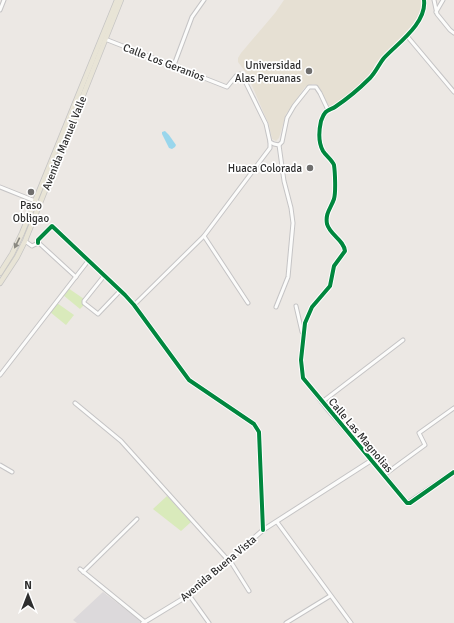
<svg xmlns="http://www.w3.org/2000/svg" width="454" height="623" font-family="Signika,sans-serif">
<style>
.industrial{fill:#dcd9db}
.education{fill:#e6e0d3}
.pitch{fill:#d9eabb}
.water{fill:#99d6ec}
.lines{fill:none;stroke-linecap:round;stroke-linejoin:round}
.minor-casing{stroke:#c5c4c5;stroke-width:5}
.tertiary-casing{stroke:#c5c4c5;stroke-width:5.5}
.primary-casing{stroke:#c6c5c4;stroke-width:6}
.minor{stroke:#fcfcfb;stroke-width:3}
.tertiary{stroke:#fcfcfb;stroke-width:3.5}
.primary{stroke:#e8e4d6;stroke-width:4.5}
.cycleway-casing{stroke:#fff;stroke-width:6}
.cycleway{stroke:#00873e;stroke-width:4}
.oneway{fill:#8b8982}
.poi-dot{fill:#706f6e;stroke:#fff;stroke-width:1.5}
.labels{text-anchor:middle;stroke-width:3.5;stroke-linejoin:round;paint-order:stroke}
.street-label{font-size:11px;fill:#2e2e2e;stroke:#fff}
.poi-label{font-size:11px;fill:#2e2e2e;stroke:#fff;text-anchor:end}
</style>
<rect width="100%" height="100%" fill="#ece8e4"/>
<!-- industrial -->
<polygon class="industrial" points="103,592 142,622 140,623 77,623 73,620"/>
<!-- education -->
<polygon class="education" points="284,0 422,0 423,3 420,14 410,31 375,64 370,77 348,95 333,106 329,106 317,85 313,84 305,87 286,114 279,138 276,141 272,139 269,125 247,74 238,62 238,58 241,53 275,13"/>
<!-- pitch -->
<g class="pitch">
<polygon points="68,288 84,299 85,304 80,309 63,295"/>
<polygon points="57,303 74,315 66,325 50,312"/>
<polygon points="167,496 191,522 181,531 153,509"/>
</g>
<!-- water -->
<polygon class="water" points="165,131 169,135 176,145 175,147 172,149 169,148 162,134 162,132"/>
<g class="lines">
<!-- minor casing -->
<g class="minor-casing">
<g id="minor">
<polyline points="434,0 437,14 450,30 454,33"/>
<polyline points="0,10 4,0"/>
<polyline points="436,12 443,0"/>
<polyline points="407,36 454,92"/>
<polyline points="105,39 227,87 236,76 240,74 242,75 266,124 270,142 274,144 279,145 282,142 287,118 294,106 309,87 316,87 320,93 328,110"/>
<polyline points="174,65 192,17 204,0"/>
<polyline points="0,187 40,203"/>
<polyline points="204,236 248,303"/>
<polyline points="25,241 32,246 38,243 40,244 76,277"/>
<polyline points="38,243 38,240 52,226 125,295 134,305 189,380 254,424 259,432 263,530"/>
<polyline points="104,276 84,301 84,303 98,314 120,291"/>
<polyline points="134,305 204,236 270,148 270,142"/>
<polyline points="296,306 302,332"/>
<polyline points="276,307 288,277 293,223 291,208 284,181 279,145"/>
<polyline points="0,375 88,261"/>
<polyline points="322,402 403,340"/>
<polyline points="75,403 121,441 228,560"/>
<path d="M372 460 327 409 303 378 301 360 305 323 312 307 330 286 334 266 345 251C344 240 330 235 327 224 325 213 331 208 334 199 336 192 335 172 334 165 332 160 326 156 323 151 318 142 319 130 321 121 322 119 323 115 325 113 327 110 332 109 335 107 347 99 360 88 370 78 376 72 379 64 384 58 398 43 427 23 424 0"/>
<polyline points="0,465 12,472"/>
<polyline points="384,475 425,445 419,433 454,408"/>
<polyline points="277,522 351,623"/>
<polyline points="229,559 249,591"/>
<polyline points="80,569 145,622"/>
<polyline points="83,572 137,519"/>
<polyline points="189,595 209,623"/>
<polyline points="286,623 330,596"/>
</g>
</g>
<!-- tertiary casing -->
<g class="tertiary-casing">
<polyline id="tertiary" points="143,623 189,595 263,530 372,460 407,503 408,503 454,472"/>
</g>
<!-- primary casing -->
<g class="primary-casing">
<g id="primary">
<polyline points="0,273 12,254 22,233 117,0"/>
<polyline points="0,283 17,257 25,241 121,0"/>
</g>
</g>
<!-- minor -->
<use href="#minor" class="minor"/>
<!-- tertiary -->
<use href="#tertiary" class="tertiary"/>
<!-- primary -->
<use href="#primary" class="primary"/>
<!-- cycleway casing -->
<g class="cycleway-casing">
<g id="cycleway">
<path d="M424 0C427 23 398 43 384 58 379 64 376 72 370 78 360 88 347 99 335 107 332 109 327 110 325 113 323 115 322 119 321 121 319 130 318 142 323 151 326 156 332 160 334 165 335 172 336 192 334 199 331 208 325 213 327 224 330 235 344 240 345 251L334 266 330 286 312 307 305 323 301 360 303 378 407 503H410L454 472"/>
<polyline points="38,243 38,240 52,226 125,295 134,305 189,380 254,424 259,432 263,530"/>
</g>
</g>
<!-- cycleway -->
<use href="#cycleway" class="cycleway"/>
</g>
<!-- one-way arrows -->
<defs><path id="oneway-solid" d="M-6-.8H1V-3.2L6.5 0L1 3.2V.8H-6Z"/></defs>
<use class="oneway" href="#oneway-solid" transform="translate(17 243) rotate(116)"/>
<!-- markers -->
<g class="poi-dot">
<circle cx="309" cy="71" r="4"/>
<circle cx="310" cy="168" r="4"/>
<circle cx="31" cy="192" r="4"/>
</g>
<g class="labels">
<!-- street labels -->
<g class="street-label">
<text transform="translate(164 62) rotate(21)" y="4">Calle Los Geranios</text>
<text transform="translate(64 143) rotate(-68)" y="4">Avenida Manuel Valle</text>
<text transform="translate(361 435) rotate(50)" y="4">Calle Las Magnolias</text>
<text transform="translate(218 568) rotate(-40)" y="4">Avenida Buena Vista</text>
</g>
<!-- poi labels -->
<g class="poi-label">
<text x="301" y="69">Universidad<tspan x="301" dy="13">Alas Peruanas</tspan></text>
<text x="302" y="172">Huaca Colorada</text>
<text x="31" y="209" text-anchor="middle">Paso<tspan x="31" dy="13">Obligao</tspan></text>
</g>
</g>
<!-- north arrow -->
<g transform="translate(28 595)" stroke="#ffffff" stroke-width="3" paint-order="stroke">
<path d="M0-3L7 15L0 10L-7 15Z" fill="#2e2e2e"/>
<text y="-6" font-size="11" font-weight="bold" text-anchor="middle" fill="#2e2e2e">N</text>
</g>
</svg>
